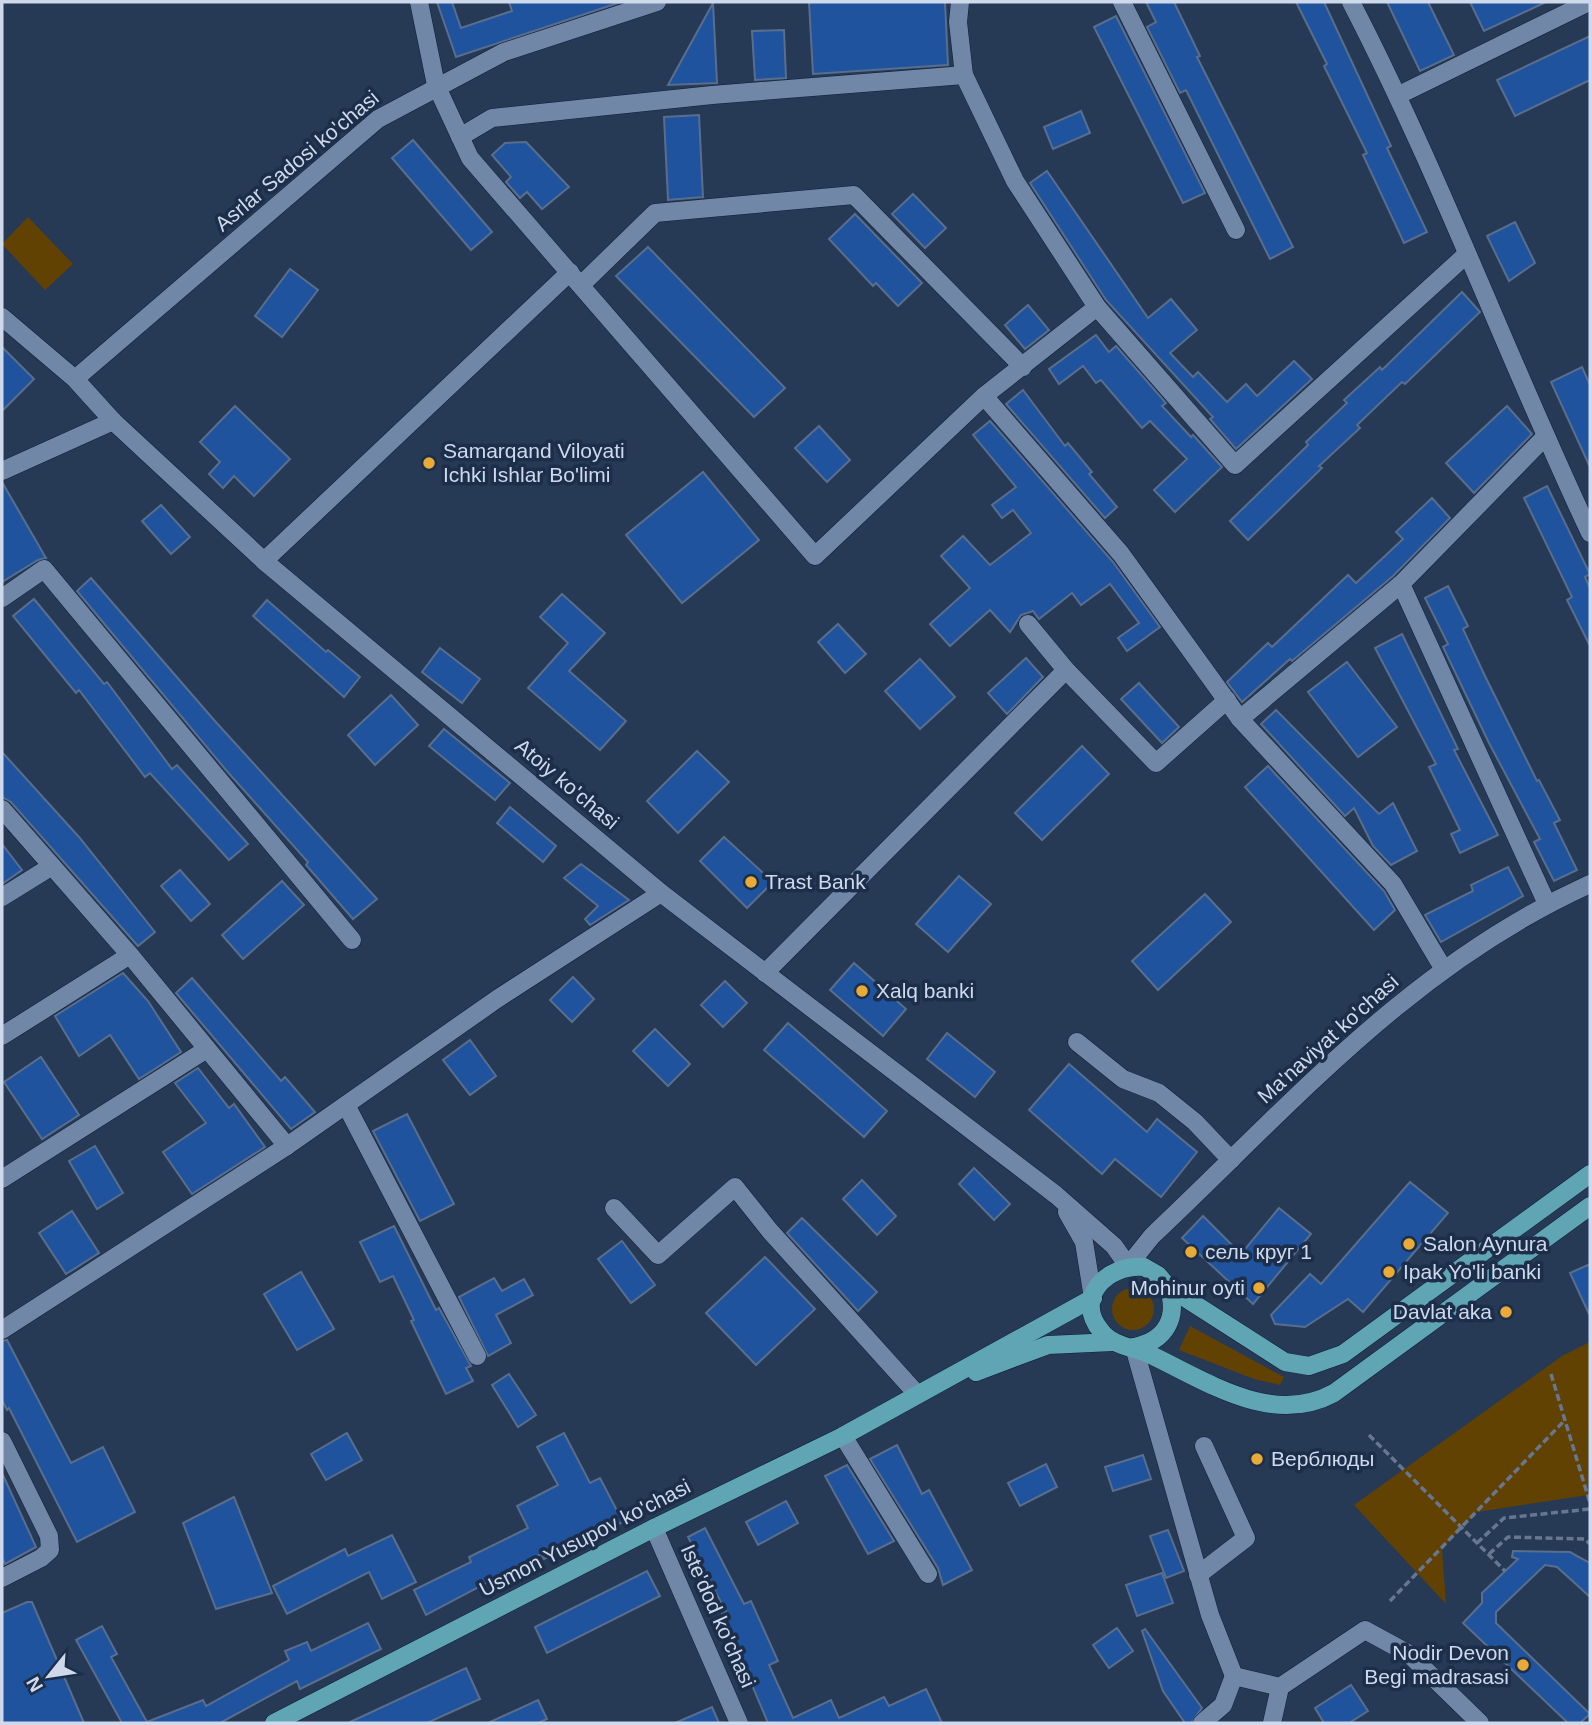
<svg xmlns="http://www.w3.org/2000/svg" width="1592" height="1725" font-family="Arial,sans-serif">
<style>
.green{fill:#614203}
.building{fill:#1f539d;stroke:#596e8d;stroke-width:2}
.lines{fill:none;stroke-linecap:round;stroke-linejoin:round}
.minor-casing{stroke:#0e1f39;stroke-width:19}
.major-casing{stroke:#0e1f39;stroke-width:19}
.path{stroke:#67778f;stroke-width:3.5;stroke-dasharray:7 3.5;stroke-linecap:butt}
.minor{stroke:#7187a7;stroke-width:18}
.major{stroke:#60a5b4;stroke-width:18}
.poi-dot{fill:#e9ab38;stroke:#1c2e4a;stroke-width:2.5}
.labels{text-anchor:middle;stroke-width:7;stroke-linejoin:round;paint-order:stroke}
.street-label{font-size:21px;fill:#cedaec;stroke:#1c2e4a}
.poi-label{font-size:21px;fill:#cedaec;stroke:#1c2e4a;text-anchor:start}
</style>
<rect width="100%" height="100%" fill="#263955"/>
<!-- green -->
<g class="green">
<polygon points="28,217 73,264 45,290 2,244"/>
<circle cx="1133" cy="1309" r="21"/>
<polygon points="1190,1326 1284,1377 1280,1385 1254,1379 1179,1350"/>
<polygon points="1590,1342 1588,1495 1477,1512 1442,1549 1446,1604 1354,1505 1562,1356"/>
</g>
<!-- building -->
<g class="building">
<polygon points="437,2 452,2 461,28 512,11 509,2 621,2 456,57"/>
<polygon points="809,2 945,2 948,65 813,74"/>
<polygon points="1146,2 1174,2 1200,56 1197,57 1293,247 1270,259 1186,90 1180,93 1147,27 1156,22"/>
<polygon points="1296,2 1324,2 1391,146 1387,148 1427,232 1404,243 1363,155 1367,153 1324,66 1327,64"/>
<polygon points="1387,2 1428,2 1454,55 1420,71"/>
<polygon points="1470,2 1546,2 1484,31"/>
<polygon points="713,3 717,83 668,85"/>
<polygon points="1116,16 1205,193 1183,203 1094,27"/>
<polygon points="784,30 786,78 755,80 752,31"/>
<polygon points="1590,36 1590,80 1515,116 1497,80"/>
<polygon points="1081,111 1090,133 1053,149 1044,127"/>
<polygon points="699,115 703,197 668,200 664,117"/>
<polygon points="413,140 492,232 471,250 392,158"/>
<polygon points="526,142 569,187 542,209 527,192 520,198 506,182 511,177 492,155 505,143"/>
<polygon points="1047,171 1148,318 1171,299 1197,330 1170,353 1193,377 1198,372 1227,402 1246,384 1257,396 1294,361 1312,379 1236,449 1210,419 1213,417 1106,300 1030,183"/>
<polygon points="913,194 946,228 925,248 892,214"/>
<polygon points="855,214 922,283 898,306 876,283 873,286 829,239"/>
<polygon points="1515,222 1535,263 1509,281 1487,236"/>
<polygon points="648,247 785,388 754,417 616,276"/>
<polygon points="290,269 318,290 282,337 255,316"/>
<polygon points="1462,292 1480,312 1405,384 1402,382 1357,425 1360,428 1319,466 1322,468 1248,540 1230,521 1308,445 1306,442 1347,403 1344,400 1380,367 1382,370"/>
<polygon points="1028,305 1049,330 1025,349 1005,325"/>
<polygon points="1096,335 1109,352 1116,346 1166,403 1162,406 1191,437 1193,435 1222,467 1175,512 1154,490 1187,459 1150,421 1142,428 1101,380 1096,383 1083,366 1059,384 1049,369"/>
<polygon points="2,347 34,379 2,411"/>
<polygon points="1582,367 1590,385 1590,467 1551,382"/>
<polygon points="1023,390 1065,446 1068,443 1092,472 1089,474 1117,507 1105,518 1006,404"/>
<polygon points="235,406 290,459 254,496 234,476 223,488 209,474 220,462 200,442"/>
<polygon points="1507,406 1532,434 1474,493 1446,463"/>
<polygon points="990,421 1113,562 1160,627 1127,651 1118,638 1139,623 1110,584 1081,605 1072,593 1039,619 1033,611 1021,615 1010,632 990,610 950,646 930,624 970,588 941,556 963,536 990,565 1031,533 1013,510 1002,518 992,505 1016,487 973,435"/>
<polygon points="819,426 850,460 827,482 795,448"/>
<polygon points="703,472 759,540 682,603 626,535"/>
<polygon points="2,482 46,558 38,560 2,582"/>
<polygon points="1547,486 1590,574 1585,577 1590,588 1590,646 1567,600 1572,597 1524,498"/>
<polygon points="1432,498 1450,518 1393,576 1292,661 1290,659 1242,702 1227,682 1268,643 1272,647 1348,575 1356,583 1403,539 1396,532"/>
<polygon points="161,505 190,537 171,554 142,521"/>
<polygon points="91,578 214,720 377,899 353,919 306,865 308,862 226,770 77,591"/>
<polygon points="1448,586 1468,626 1463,629 1485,676 1537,781 1539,780 1560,820 1554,823 1577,870 1554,881 1534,842 1540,839 1489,743 1443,647 1448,644 1425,598"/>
<polygon points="562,594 605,633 569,671 626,721 600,750 528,688 568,643 540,617"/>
<polygon points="34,599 104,684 107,682 172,769 177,765 248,844 229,860 150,773 145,777 79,690 76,693 13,616"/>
<polygon points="267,600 326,652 328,650 360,677 344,697 253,616"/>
<polygon points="838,624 866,654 845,673 818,642"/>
<polygon points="1402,634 1458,749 1454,750 1498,835 1460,853 1451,834 1460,830 1429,767 1436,764 1375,648"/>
<polygon points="440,648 480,679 462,703 422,672"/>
<polygon points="1026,658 1043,677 1007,714 988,693"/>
<polygon points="920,659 955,697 920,729 885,691"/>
<polygon points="1347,662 1397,727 1358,757 1308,692"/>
<polygon points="1139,683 1179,727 1162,743 1121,699"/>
<polygon points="391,695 418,725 375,765 348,735"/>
<polygon points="1276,710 1379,814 1393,803 1417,851 1391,865 1373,846 1354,808 1345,816 1261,724"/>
<polygon points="444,729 510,783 495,800 429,746"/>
<polygon points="1082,746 1109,774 1042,840 1015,813"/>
<polygon points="697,751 729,782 678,833 647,801"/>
<polygon points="2,752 79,837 155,932 138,946 11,802 2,797"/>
<polygon points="1268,766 1384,891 1395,910 1374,930 1245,787"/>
<polygon points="510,807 556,846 543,862 497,823"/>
<polygon points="724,837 773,882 747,908 700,861"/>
<polygon points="2,844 22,870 2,884"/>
<polygon points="581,864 629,900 590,925 585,919 598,906 564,878"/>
<polygon points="1508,867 1523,896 1441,942 1425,915 1473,891 1471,885"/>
<polygon points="180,870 210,904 191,921 161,886"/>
<polygon points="959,876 991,904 948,952 916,924"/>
<polygon points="282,881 304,905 243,959 222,935"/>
<polygon points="1205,894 1231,922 1158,990 1132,961"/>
<polygon points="854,963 906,1009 883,1036 830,990"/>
<polygon points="123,973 148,1001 181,1052 139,1079 110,1035 79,1056 55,1016"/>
<polygon points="573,977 594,999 572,1022 550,1000"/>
<polygon points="192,978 281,1081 285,1077 315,1112 291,1129 176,993"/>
<polygon points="725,981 747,1003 723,1027 701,1005"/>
<polygon points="788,1023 887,1111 864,1137 764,1050"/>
<polygon points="655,1029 690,1064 668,1086 633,1051"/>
<polygon points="947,1033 995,1072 975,1097 927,1059"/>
<polygon points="470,1040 496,1076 470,1095 443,1060"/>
<polygon points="41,1057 79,1115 42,1139 4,1082"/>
<polygon points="1069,1064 1147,1132 1157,1119 1197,1152 1161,1197 1115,1159 1102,1174 1029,1110"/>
<polygon points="198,1068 229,1108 234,1104 265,1147 192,1194 163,1152 206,1123 175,1083"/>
<polygon points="407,1114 454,1204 420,1221 373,1131"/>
<polygon points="95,1146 123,1193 97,1209 69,1161"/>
<polygon points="974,1168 1010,1204 994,1220 959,1184"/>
<polygon points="862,1180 896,1216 877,1235 843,1199"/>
<polygon points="1410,1182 1448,1213 1363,1312 1348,1299 1305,1327 1275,1324 1271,1315 1310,1274 1321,1284"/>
<polygon points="1279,1208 1311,1234 1253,1304 1182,1238 1203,1216 1241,1254"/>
<polygon points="72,1211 99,1253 66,1274 39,1233"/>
<polygon points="802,1218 877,1292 858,1311 787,1233"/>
<polygon points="394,1226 436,1310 439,1308 471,1366 466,1368 473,1381 446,1394 411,1321 414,1320 393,1276 380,1282 360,1242"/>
<polygon points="622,1241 655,1285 631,1303 598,1259"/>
<polygon points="765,1257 815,1309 756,1365 706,1313"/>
<polygon points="1590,1264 1590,1316 1570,1273"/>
<polygon points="301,1272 334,1329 297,1350 264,1294"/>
<polygon points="494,1278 502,1291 524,1279 533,1295 496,1315 511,1343 488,1356 459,1297"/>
<polygon points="7,1340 71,1463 103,1447 135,1512 77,1542 9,1408 7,1410 2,1400 2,1341"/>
<polygon points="509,1374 536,1415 518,1427 492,1385"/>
<polygon points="347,1433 362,1460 326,1480 311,1454"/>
<polygon points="564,1433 590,1483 600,1478 623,1522 544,1559 541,1554 426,1615 414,1590 471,1562 469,1557 528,1528 517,1506 558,1485 537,1447"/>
<polygon points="897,1445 922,1494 929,1490 972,1570 943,1585 938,1568 870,1459"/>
<polygon points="1143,1455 1151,1479 1113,1491 1105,1467"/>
<polygon points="1046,1464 1057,1487 1020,1506 1008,1483"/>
<polygon points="847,1465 894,1541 868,1554 825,1476"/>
<polygon points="2,1473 36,1547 5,1564 2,1558"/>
<polygon points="234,1497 272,1593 216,1609 183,1523"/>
<polygon points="786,1501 798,1523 758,1545 746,1522"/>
<polygon points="705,1528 744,1604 751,1601 778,1661 769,1665 793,1718 831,1700 839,1718 884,1697 889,1706 926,1689 942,1723 768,1723 722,1614 726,1612 688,1537"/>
<polygon points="1168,1530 1184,1571 1166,1578 1150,1536"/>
<polygon points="392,1535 416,1582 382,1599 369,1572 287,1614 273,1586 345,1549 348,1556"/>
<polygon points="1513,1551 1570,1552 1590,1563 1590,1597 1557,1567 1545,1565 1496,1612 1496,1623 1590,1714 1580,1723 1568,1723 1463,1623 1482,1603 1482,1593 1518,1559 1512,1557"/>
<polygon points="647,1571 660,1596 547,1653 535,1627"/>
<polygon points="1162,1573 1173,1603 1137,1616 1126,1585"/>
<polygon points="27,1602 32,1602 84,1723 2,1723 2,1613"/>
<polygon points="368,1623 381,1649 300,1689 297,1681 220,1723 122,1723 76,1640 102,1626 117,1654 111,1657 147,1722 203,1700 206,1706 289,1660 285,1651 307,1642 311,1651"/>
<polygon points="1117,1628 1133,1651 1109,1668 1093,1645"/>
<polygon points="1145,1629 1202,1708 1191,1723 1185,1723 1163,1691 1142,1631"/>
<polygon points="466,1668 480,1699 427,1723 348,1723"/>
<polygon points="1351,1685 1368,1711 1349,1723 1324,1723 1315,1708"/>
<polygon points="538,1700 547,1719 538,1723 488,1723"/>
<polygon points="712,1707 719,1723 675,1723"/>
</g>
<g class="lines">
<!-- minor casing -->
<g class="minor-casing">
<g id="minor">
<polyline points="419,2 436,85 470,158 815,556 984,396 1097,307"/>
<polyline points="1122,2 1236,230"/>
<path d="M1351 2C1440 174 1507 357 1590 533"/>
<polyline points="964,75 1015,181 1097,307 1235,465 1467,254"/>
<polyline points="1399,95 1589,2"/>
<polyline points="460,137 492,118 712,95 964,75 958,22 960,2"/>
<polyline points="581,285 655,213 854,195 1023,367"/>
<path d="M2 317 75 379 113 421 264 561 661 893 1056 1195 1114 1246 1128 1266 1152 1236C1292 1104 1411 965 1590 884"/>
<polyline points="75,379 378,119 504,52 657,2"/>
<polyline points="984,396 1121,554 1240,719 1393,884 1443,968"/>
<polyline points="2,471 113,421"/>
<polyline points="264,561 570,272"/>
<polyline points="1401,584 1547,904"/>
<polyline points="2,598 44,569 352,940"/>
<polyline points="1066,670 1156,763 1227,700"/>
<polyline points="1240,719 1401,584 1545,437"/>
<polyline points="2,809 130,955 287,1146"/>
<polyline points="2,897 52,866"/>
<polyline points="765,973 1066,670 1028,624"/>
<polyline points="2,1036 130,955"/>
<polyline points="1077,1042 1123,1079 1159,1093 1195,1122 1231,1160"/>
<polyline points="346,1105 477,1356"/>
<polyline points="2,1179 207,1049"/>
<polyline points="614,1208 658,1255 735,1187 770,1231 917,1394"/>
<polyline points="1067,1212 1084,1242 1093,1298"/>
<polyline points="2,1330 287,1146 497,999 661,893"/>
<polyline points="1134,1347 1210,1615 1234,1676 1280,1687 1365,1630 1409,1654 1480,1723"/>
<polyline points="843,1436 928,1574"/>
<polyline points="2,1441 49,1536 50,1550 41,1558 2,1578"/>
<polyline points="654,1528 739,1723"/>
<polyline points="1198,1575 1246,1538 1204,1446"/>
<polyline points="1202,1723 1223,1705 1234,1676"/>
<polyline points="1272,1723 1280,1687"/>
</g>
</g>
<!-- major casing -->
<g class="major-casing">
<g id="major">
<path d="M1590 1174 1343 1354 1309 1366 1285 1362 1168 1287 1158 1275 1144 1267C1106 1264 1074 1298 1101 1331 1112 1346 1133 1347 1149 1354 1206 1381 1272 1427 1334 1393L1590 1206"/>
<path d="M1134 1347C1166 1341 1179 1317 1168 1287"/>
<polyline points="976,1372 1048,1345 1113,1342"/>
<polyline points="274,1723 654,1528 843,1436 1093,1298"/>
</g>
</g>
<!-- path -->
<g class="path">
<polyline points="1551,1374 1590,1503"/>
<polyline points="1369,1435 1505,1571"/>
<polyline points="1477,1543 1504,1518 1590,1509"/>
<polyline points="1489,1554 1508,1537 1585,1539 1590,1544"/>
<polyline points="1390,1601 1565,1420"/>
</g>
<!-- minor -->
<use href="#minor" class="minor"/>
<!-- major -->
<use href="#major" class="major"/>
</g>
<!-- markers -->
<g class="poi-dot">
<circle cx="429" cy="463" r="7"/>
<circle cx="751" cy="882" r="7"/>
<circle cx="862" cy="991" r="7"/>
<circle cx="1409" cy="1244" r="7"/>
<circle cx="1191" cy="1252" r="7"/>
<circle cx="1389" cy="1272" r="7"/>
<circle cx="1259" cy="1288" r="7"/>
<circle cx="1506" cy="1312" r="7"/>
<circle cx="1257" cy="1459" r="7"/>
<circle cx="1523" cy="1665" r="7"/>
</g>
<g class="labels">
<!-- street labels -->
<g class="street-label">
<text transform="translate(297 161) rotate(-40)" y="7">Asrlar Sadosi ko'chasi</text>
<text transform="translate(567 784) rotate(40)" y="7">Atoiy ko'chasi</text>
<text transform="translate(1328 1039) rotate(-42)" y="7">Ma'naviyat ko'chasi</text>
<text transform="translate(585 1538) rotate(-27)" y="7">Usmon Yusupov ko'chasi</text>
<text transform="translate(718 1616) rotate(66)" y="7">Iste'dod ko'chasi</text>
</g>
<!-- poi labels -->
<g class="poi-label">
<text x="443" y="458">Samarqand Viloyati<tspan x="443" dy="24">Ichki Ishlar Bo'limi</tspan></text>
<text x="765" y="889">Trast Bank</text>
<text x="876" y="998">Xalq banki</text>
<text x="1423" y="1251">Salon Aynura</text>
<text x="1205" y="1259">сель круг 1</text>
<text x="1403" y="1279">Ipak Yo'li banki</text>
<text x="1245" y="1295" text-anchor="end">Mohinur oyti</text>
<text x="1492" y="1319" text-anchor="end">Davlat aka</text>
<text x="1271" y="1466">Верблюды</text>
<text x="1509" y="1660" text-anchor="end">Nodir Devon<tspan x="1509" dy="24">Begi madrasasi</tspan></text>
</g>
</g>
<!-- border -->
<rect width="1592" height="1725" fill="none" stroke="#cedaec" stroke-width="7"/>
<!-- north arrow -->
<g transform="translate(49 1676) rotate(240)" stroke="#1c2e4a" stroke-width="5" paint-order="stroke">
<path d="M0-5L12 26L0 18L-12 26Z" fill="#cedaec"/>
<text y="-10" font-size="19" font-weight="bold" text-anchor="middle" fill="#cedaec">N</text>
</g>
</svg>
